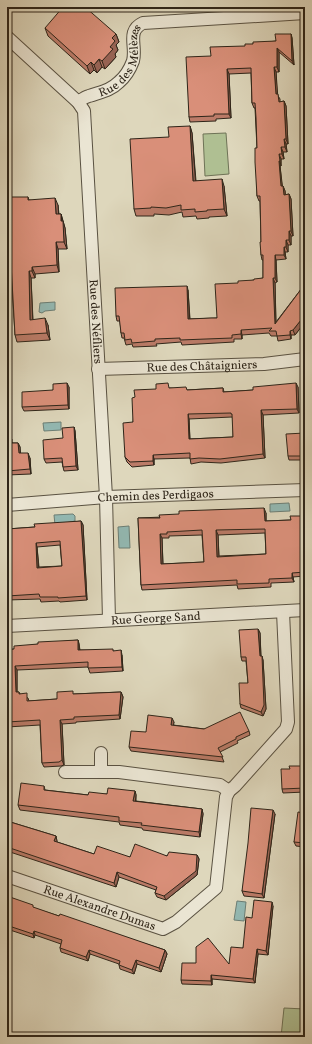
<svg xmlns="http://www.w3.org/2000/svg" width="312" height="1044" font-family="Vollkorn,serif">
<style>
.green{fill:#afbf92;stroke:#6e7256}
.water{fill:#93b9b3;stroke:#6b7e75}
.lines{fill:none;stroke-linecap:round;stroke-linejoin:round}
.street-casing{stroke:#5a5242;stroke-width:14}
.street{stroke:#eae5d3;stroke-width:12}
.wall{fill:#bb7b68;stroke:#2e2519;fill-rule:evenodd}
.shaded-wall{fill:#986455;stroke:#2e2519}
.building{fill:#d98f79;stroke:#2e2519;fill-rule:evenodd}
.labels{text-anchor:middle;stroke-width:3.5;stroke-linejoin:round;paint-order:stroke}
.street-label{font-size:12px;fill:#2e2519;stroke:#eae5d3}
</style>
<rect width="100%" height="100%" fill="#ded7bc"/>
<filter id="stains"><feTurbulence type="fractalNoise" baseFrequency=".005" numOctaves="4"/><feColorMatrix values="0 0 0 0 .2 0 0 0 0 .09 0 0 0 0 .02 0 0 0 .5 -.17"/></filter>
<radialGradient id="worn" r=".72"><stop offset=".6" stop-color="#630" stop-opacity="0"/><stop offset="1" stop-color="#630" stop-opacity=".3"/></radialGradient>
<!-- green -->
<g class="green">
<polygon points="226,133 229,174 205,176 203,134"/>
<polygon points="284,1008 305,1009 305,1037 281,1037"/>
</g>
<!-- water -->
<g class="water">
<polygon points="55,302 55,310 45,311 42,313 39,312 40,303"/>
<polygon points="61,422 61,430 44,431 43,423"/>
<polygon points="289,503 290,511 270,512 270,504"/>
<polygon points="73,514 75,516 75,521 55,525 54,515"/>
<polygon points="129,526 130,548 119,548 118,527"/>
<polygon points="237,901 246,902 244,921 234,920"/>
</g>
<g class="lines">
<!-- street casing -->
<g class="street-casing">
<g id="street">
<path id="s1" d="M7 37 78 102 84 111 106 497 109 620"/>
<path id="s2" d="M78 102C81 100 85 97 89 96 100 92 110 91 119 82 125 77 130 69 133 61 137 46 126 31 143 23L305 13"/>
<path id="s3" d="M98 369 264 364 305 359"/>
<path id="s4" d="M7 505 106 497 305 490"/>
<path id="s5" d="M7 626 305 610"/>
<polyline points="65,772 119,772 220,785 229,791"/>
<polyline points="101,772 101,753"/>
<path id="s6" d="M7 876 163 929 176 922 216 888 226 797 229 791 235 786 286 729 288 722 283 612"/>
</g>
</g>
<!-- street -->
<use href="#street" class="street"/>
</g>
<!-- wall -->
<g class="wall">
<polygon points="14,7 22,7 19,11"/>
<polygon points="45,28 116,34 119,42 116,45 118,50 115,54 116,57 105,69 102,67 97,73 94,70 90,74 48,36"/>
<polygon points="291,34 292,38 294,65 279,52 279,72 276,72 277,94 280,99 280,102 284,101 286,106 288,144 286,144 287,152 283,152 284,159 281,159 281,166 280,166 282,186 283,186 285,191 285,195 289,194 291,199 293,236 291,236 291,245 288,245 288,252 285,252 286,259 276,260 277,282 275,283 276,322 305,284 305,322 295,335 291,335 291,339 278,341 277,336 271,336 269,333 242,335 242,339 234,339 234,342 182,345 181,342 156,344 157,346 133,347 132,344 126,345 124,338 122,338 121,333 120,321 117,321 116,316 188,290 190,319 217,318 238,283 254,280 263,278 263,260 262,260 261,255 261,242 260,201 259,201 257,196 257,148 255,108 254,108 252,103 251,73 229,74 231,118 216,119 216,121 190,122 189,117 211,56 253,44 276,41"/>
<polygon points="305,62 305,75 303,73 301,67"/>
<polygon points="190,126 192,133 196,181 224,186 227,216 209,217 209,218 197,219 196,216 183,217 182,212 169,215 154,214 154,216 136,216 134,209 169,137"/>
<polygon points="28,197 29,200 58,205 59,214 61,214 65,228 67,249 58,249 59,272 35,274 35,278 31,278 33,320 48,325 50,340 17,342 15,335 11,270 7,270 7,206"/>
<polygon points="69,387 69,409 24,411 22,407 53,390"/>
<path d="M298 387 299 413 263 415 265 458 221 463 201 462 191 464 190 458 154 459V465L132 467 127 462 125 457 133 422 135 397 170 388 187 390 223 388 224 392ZM232 417 233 419V437L190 439 189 419Z"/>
<polygon points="74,427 75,431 78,470 64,471 63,467 62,462 46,463 44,459"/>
<polygon points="305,433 305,460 289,460 288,456"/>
<polygon points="7,440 13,443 18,443 20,447 20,453 30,458 31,474 7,475"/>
<path d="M266 513V521L291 520 305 516V576L293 577 294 582 271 583V587L238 589 237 585 142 590 141 585 138 518ZM265 533 266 554 219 556 218 535ZM202 535 204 562 163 564 162 538H169V536Z"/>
<path d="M81 521 83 525 87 600 60 602 59 601 41 602 40 599 7 600V577H11V556L7 557V529L35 527ZM60 545 62 566 39 567 37 547Z"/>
<polygon points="258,629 260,633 261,656 263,660 266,709 263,716 241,708 240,704 248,683 246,661 242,661 241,657"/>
<polygon points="78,640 79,644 80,650 114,651 122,655 123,671 90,673 88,667 17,670 17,692 19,692 20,694 28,698 29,701 57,699 74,694 121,692 123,697 120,719 76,722 76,723 62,724 64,765 61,766 44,767 42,763 40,725 7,727 7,650 14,649 38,644"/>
<polygon points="174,722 173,725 204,729 249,731 250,735 237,741 238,743 220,752 224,762 131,751 129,747 146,732"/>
<polygon points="305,766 305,792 283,793 282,789"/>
<polygon points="44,786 45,790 88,795 107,794 135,791 136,795 136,801 202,809 203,814 200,837 143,830 142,828 120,825 119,822 20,810 18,805"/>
<polygon points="305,813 305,847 296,846 294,842"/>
<polygon points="275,814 264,898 244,896 242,891"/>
<polygon points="7,821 56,836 57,842 94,854 130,857 197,855 199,859 197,875 166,900 157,897 155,893 156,890 119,877 116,887 7,851"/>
<polygon points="7,896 34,908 59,916 165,950 167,954 161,972 137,964 134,974 120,969 119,965 119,964 90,954 88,961 61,952 60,948 61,944 35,935 34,938 10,930 9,926 10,923 7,922"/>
<polygon points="273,906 268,955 258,954 255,983 212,979 212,985 182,984 181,980 229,964 243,948 252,918"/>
</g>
<!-- shaded-wall -->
<g class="shaded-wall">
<polygon points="17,7 22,7 19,11"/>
<polygon points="116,34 119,42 116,45 118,50 115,54 116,57 105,69 102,61 110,47 112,38"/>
<polygon points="291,34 292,38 294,65 292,61"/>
<polygon points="277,48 279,52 279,72 277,67"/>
<polygon points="99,59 102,67 97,73 94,65"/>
<polygon points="91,62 94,70 90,74 87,66"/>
<polygon points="274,67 276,72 278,99 276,94"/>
<polygon points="227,69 229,74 231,118 229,114"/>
<polygon points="284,101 286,106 288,144 286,139"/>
<polygon points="190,126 192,133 196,188 193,181"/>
<polygon points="284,139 286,144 287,152 285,147"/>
<polygon points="281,147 283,152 284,159 282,154"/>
<polygon points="279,154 281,159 281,166 280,161"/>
<polygon points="279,161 280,166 283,191 281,186"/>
<polygon points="222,179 224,186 227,216 224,209"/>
<polygon points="283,186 285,191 286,199 284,195"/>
<polygon points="289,194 291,199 293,236 291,231"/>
<polygon points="55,198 58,205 59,221 56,214"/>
<polygon points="61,214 65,228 67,249 64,242"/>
<polygon points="289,231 291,236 291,245 289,240"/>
<polygon points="286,240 288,245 288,252 286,247"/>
<polygon points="56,242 58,249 59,272 57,265"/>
<polygon points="284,247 285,252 286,259 284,255"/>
<polygon points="275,255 276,260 277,282 275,278"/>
<polygon points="32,267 35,274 35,278 32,271"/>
<polygon points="29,271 31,278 33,327 30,320"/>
<polygon points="273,278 275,283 276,329 275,324"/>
<polygon points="187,286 188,290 190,324 188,319"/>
<polygon points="305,315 305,322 295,335 293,330"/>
<polygon points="45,318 48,325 50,340 47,333"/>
<polygon points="241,330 242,335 242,339 241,334"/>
<polygon points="290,331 291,335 291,339 290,335"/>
<polygon points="67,383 69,387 69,409 68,405"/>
<polygon points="296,383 298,387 299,413 297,409"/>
<polygon points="261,410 263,415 265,458 263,454"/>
<polygon points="188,414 189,419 190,444 189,439"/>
<polygon points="74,427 75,431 78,470 76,466"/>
<polygon points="18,443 20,447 21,458 19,453"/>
<polygon points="28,453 30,458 31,474 30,469"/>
<polygon points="153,455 154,459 154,465 153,461"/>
<polygon points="264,508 266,513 266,526 265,521"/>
<polygon points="81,521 83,525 87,600 86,596"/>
<polygon points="216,530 218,535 219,561 217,557"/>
<polygon points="160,534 162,538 163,568 161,564"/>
<polygon points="36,543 37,547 39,572 37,568"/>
<polygon points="292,573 293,577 294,582 292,578"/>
<polygon points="258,629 260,633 261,660 260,656"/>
<polygon points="78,640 79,644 80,655 78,650"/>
<polygon points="121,650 122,655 123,671 122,667"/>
<polygon points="262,656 263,660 266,709 263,716 261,712"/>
<polygon points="15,666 17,670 17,697 16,692"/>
<polygon points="121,692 123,697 120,719 119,715"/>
<polygon points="172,718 174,722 173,730 171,725"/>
<polygon points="60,720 62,724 64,765 62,760"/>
<polygon points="135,791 136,795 135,805 133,801"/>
<polygon points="202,809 203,814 200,837 199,832"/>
<polygon points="273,810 275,814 264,898 262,894"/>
<polygon points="56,836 57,841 56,845 54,841"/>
<polygon points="197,855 199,859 197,875 166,900 164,896"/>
<polygon points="117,872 119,877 116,887 114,883"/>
<polygon points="272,902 273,906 268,955 266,951"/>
<polygon points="34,931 35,935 34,938 33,934"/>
<polygon points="257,949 258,954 255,983 253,979"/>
<polygon points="89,950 90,954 88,961 86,957"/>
<polygon points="165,950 167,954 161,972 159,968"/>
<polygon points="136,960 137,964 134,974 132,970"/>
<polygon points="211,975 212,979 212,985 211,981"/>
</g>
<!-- building -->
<g class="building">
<polygon points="63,7 85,7 116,34 112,38 115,41 110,47 113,49 102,61 99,59 94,65 91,62 87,66 45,28"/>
<polygon points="275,34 291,34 292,61 277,48 277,67 274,67 276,94 278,94 279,102 284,101 286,139 284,139 285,147 281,147 282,154 279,154 280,161 279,161 281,186 283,186 284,195 289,194 291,231 289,231 289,240 286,240 286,247 284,247 284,255 275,255 275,278 273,278 275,324 305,284 305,315 293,330 290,331 290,335 277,336 276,331 269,331 272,328 241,330 241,334 232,335 232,338 180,340 180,338 155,339 155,341 132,343 131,339 125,340 124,333 121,333 119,316 116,316 115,288 187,286 188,319 211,318 217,318 215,284 238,283 238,281 254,280 254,279 263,278 263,255 261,255 260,242 261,242 260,196 257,196 255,162 255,148 257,148 256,118 255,103 252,103 251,68 227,69 229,114 214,114 214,116 189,117 186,57 211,56 210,47 245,46 245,44 253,44 253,42 276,41"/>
<polygon points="305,62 305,71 301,67"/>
<polygon points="190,126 193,181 222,179 224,209 207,210 207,211 195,212 195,209 181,210 181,205 166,208 151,207 151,208 134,209 130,139 169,137 168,127"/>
<polygon points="7,197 28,197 28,200 55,198 56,214 61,214 61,221 63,221 64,242 56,242 57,265 32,267 32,271 29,271 30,320 45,318 47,333 15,335 11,263 7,263"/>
<polygon points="67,383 68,405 22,407 22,392 53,390 53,384"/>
<path d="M168 383 169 388 186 387 187 390 223 388V392L253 390V387L296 383 297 409 261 410 263 454 220 459 199 458 190 459V453L153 455V461L130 462 125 457 123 423 133 422 132 398 135 397 134 390 156 389V384ZM231 413V414H232L233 437 189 439 188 414Z"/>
<polygon points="74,427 76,466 63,467 62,458 44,459 43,440 63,438 62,428"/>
<polygon points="305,433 305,456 288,456 286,434"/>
<polygon points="12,439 12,443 18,443 19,453 28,453 30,469 7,471 7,440"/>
<path d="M264 508 265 521 291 520 290 516H305V572L292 573V578L269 579V583L237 584V580L141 585 138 518H160L159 515 179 514V511ZM265 529 266 554 217 557 216 530ZM202 530 204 562 161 564 160 534H167V532Z"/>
<path d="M81 521 86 596 58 598V597H40L39 594 7 596V577H11L10 552H7V529L35 527 34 524ZM60 541 62 566 37 568 36 543Z"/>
<polygon points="258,629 260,656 262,656 264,705 261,712 240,704 239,683 248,683 246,657 241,657 239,630"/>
<polygon points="78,640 78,650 113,649 113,651 121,650 122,667 88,668 88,662 15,666 16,692 19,692 19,694 27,693 27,701 57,699 57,692 73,691 73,694 121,692 119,715 74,717 74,719 60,720 62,760 59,762 42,763 40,720 7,722 7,650 14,649 14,646 38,644 38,642"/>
<polygon points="240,712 249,731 236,737 236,739 218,748 223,757 129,747 131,731 146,732 148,715 172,718 171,725 204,729"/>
<polygon points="289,766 305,766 305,792 305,788 282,789 281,769 290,769"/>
<polygon points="21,783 44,786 44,790 88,795 89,792 107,794 108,788 135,791 133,801 202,809 199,832 141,825 142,823 119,821 119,817 18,805"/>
<polygon points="251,808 273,810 262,894 242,891 248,843"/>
<polygon points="298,812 305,813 305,843 294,842"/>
<polygon points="7,821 56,836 54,841 94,854 97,846 130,857 135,844 167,856 169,852 197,855 196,871 164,896 155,893 157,887 117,872 114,883 7,847"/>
<polygon points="7,896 33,905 33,907 59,916 60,914 165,950 159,968 136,960 132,970 119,965 120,961 89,950 86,957 60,948 62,940 34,931 33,934 9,926 11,920 7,919"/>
<polygon points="254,900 272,902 266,951 257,949 253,979 211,975 211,981 181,980 182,963 196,963 196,947 208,938 229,964 231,947 243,948 246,917 252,918"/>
</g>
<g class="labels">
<!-- street labels -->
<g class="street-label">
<text dy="4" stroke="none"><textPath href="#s2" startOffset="66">Rue des Mélèzes</textPath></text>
<text dy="4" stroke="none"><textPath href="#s1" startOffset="318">Rue des Néfliers</textPath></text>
<text dy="4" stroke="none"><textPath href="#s3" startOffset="104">Rue des Châtaigniers</textPath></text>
<text dy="4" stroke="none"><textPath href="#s4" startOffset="149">Chemin des Perdigaos</textPath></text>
<text dy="4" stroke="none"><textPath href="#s5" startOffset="149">Rue George Sand</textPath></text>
<text dy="4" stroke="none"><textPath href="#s6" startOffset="98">Rue Alexandre Dumas</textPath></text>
</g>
</g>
<!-- margin -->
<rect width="312" height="1044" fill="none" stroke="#ded7bc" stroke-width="24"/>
<rect x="8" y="8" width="296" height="1028" fill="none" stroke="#2e2519" stroke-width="2"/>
<rect x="12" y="12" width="288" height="1020" fill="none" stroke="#2e2519"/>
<rect width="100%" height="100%" filter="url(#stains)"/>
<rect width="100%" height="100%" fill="url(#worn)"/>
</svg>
